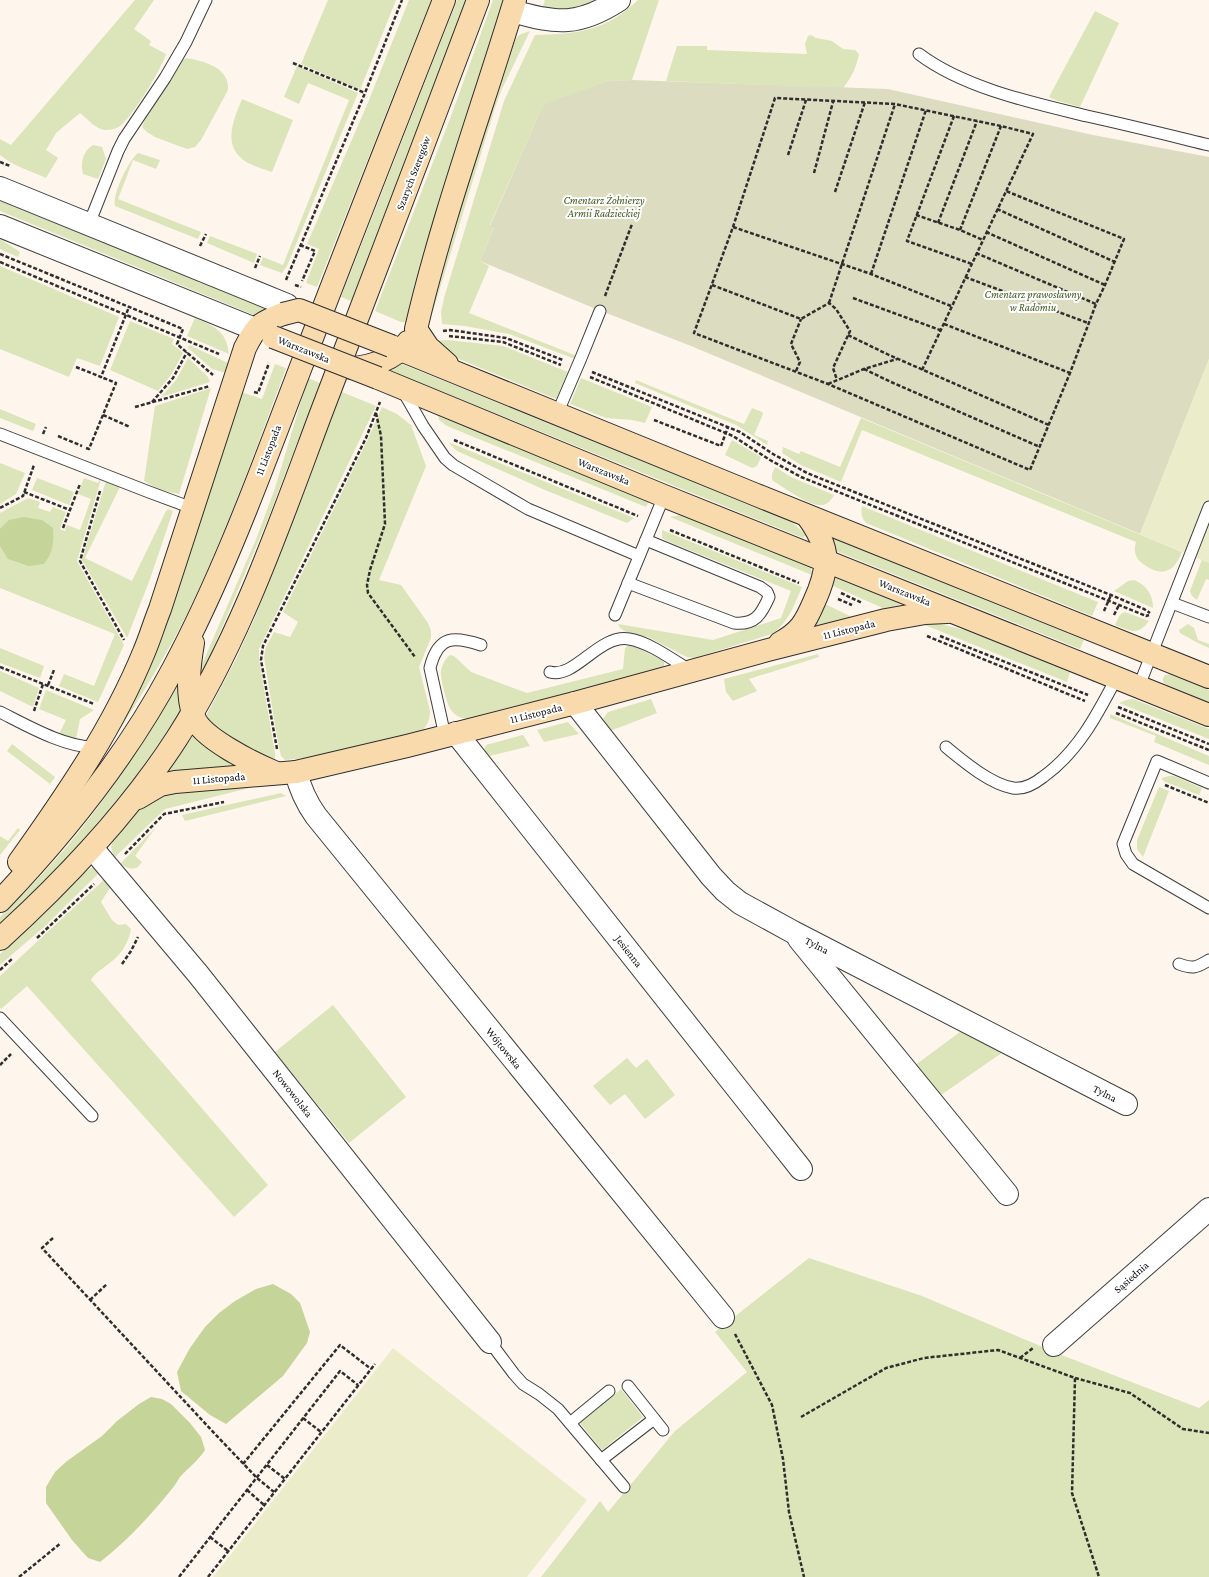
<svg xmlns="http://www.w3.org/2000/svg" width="1209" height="1577" font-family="'Crimson Pro',serif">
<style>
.green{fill:#dce5b9}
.forest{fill:#c5d499}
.cemetery{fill:#dcddc0}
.pitch{fill:#ebedca}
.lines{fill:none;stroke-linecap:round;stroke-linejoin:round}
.service-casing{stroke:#3f3f3f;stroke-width:13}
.minor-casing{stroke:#3f3f3f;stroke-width:24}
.tertiary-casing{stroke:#3f3f3f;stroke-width:24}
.secondary-casing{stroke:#2e2e2e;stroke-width:24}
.path{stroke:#2e2e2e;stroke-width:2.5;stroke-dasharray:4 2;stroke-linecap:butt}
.service{stroke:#fff;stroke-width:11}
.minor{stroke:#fff;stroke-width:22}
.tertiary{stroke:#fff;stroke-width:22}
.secondary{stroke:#f9daac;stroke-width:22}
.secondary-bridge-casing{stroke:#2e2e2e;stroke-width:24;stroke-linecap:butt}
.path-bridge{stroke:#2e2e2e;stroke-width:2.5;stroke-dasharray:4 2;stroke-linecap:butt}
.secondary-bridge{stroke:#f9daac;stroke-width:22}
.labels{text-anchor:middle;stroke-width:4;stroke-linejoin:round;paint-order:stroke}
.street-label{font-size:11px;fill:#0c0c0c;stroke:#fff}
.park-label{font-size:11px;font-style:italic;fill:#405e22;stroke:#fff}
</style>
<rect width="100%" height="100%" fill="#fef5ec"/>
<!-- green -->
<g class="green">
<path d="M135 0H154L134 29 151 41 149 45 166 54C162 68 130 122 117 128 114 129 108 130 105 130 95 129 88 119 80 113L56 133 46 150 58 158 46 178C31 171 13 166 0 155V139L11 145Z"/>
<polygon points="328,0 396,0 360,90 301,64"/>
<polygon points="409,0 431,0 317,287 306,283 319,249 307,244 369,100"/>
<polygon points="457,0 467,0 351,301 341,297"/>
<polygon points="493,0 505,0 407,322 401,322 375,311 451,116"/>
<path d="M545 0H597C581 7 561 14 543 6Z"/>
<path d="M638 0H659L632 80 609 81 538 116 490 225 494 228 480 261 489 266 469 313 577 356 575 359 509 334 465 326 442 324 441 312 444 298 504 101 535 35C578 34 606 31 638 0Z"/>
<polygon points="1095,11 1119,23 1080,107 1058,101 1049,97"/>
<polygon points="530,31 501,91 495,108 430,321 442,265 507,49 519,35"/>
<path d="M811 35 816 38 832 41 843 49 855 50 859 54C856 68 852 77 843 88L666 81 677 46H707V50L807 54 805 44 808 36Z"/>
<path d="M186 58C205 61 230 68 228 90L201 140 195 147 187 149 155 137 147 132 142 127 147 115 169 84 181 61Z"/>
<polygon points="297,66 358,93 287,266 282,273 260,265 263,257 283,265 349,100 308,83 299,104 284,97"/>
<path d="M242 99 293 120 272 172C264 169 256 167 248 163 221 148 233 121 242 99Z"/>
<path d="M93 145 102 147 106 159 98 179 83 174C80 163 83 151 93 145Z"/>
<path d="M138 153 160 160 156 169 133 160 118 199 201 232 198 239 115 206C112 194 129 160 138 153Z"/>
<polygon points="0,201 198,281 199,283 204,284 265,308 268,311 264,319 0,211"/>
<polygon points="210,236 257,254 254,263 207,243"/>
<polygon points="0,239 20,252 18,257 0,249"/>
<polygon points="0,266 119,317 100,366 77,358 69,377 0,349"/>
<path d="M195 318C215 327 226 330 229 354L187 336Z"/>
<polygon points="130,321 174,339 172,344 183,353 171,375 158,391 110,370"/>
<polygon points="447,340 503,346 568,372 556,399 454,357 436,341"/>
<polygon points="189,345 228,363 226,373 212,369 188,348"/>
<polygon points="188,358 208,377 210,382 161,397 176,380"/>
<polygon points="392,360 792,522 806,535 803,538 384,368"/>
<path d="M275 364 286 368C255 452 225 536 186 616 159 669 126 720 94 770L164 630 199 525 241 392 262 399Z"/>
<polygon points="308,378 320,383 267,521 205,668 199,678 200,669 257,537 275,488"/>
<polygon points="581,378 652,407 645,423 632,420 606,418 570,404"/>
<polygon points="636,380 744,424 752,408 762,412 763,414 754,435 768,441 767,445 736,425 635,383"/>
<polygon points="211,388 179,494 160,490 144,481 155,406"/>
<polygon points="342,392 376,406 259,649 259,660 275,753 275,759 272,758 247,746 220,731 212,726 206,716 237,657 256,615"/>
<path d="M382 407 397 414 411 425 426 466 379 580 401 585 428 623 431 631V638L419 667 430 711C430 720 427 726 421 732L314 757 285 760 281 756 278 743 264 657 266 647 274 632 290 637 298 622 283 612 368 439Z"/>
<polygon points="0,409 36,424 33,431 0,418"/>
<polygon points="438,416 649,501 646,507 447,426 439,420"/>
<path d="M861 418 1182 552C1175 570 1164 578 1146 566 1142 563 1137 560 1136 555 1134 551 1135 546 1136 542L862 430 841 482 801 465 782 453 783 447 799 454 801 451 840 467Z"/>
<polygon points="732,440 761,457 757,466 752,468 725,455"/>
<polygon points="448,442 634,518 627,523 545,490 457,451"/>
<polygon points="0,463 25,473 16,494 0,504"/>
<path d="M775 467 791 477 834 495C832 499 828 504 823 505 810 507 783 487 772 480V474Z"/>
<polygon points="37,478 74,492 69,505 32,490"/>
<polygon points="84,478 98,483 100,478 101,479 77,561 124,645 98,702 59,686 64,674 94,686 115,634 0,588 0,513 28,498 40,502 38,508 50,512 53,507 66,512 60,529 65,531 67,525 80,530 91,499 78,494"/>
<polygon points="106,481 120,487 85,558 132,581 166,511 169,509 173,511 150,579 127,638 82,560"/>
<path d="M862 506 1098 602 1092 616 866 523C861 517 861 513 862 506Z"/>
<polygon points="681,515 685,515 811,567 812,575 670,517"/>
<path d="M662 530 802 587C794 605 789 622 772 634L694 658 687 657 648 637 629 634 620 628 618 624 713 640 781 618 791 591 667 541 662 538Z"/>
<polygon points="833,538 1084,640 1080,649 836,551"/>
<polygon points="1209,541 1209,580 1206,579 1197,600 1192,596 1190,591"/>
<polygon points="834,577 901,604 900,605 885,609 831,585"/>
<path d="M1134 580C1146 585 1153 594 1153 608L1114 591 1128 581Z"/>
<polygon points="823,603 854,618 815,628 812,626"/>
<path d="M1125 612 1149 621C1138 636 1130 631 1115 625 1118 620 1119 613 1125 612Z"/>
<polygon points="922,624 940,624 965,630 1070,672 1067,682"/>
<polygon points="1188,624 1194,628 1198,640 1209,644 1209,648 1196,642 1180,633 1179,630"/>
<path d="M628 646H633L662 660 664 662V666L660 669 467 719C461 718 455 716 451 710 447 705 440 678 441 671 442 665 445 659 450 655L454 656 471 672 527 693 623 669 625 648Z"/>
<polygon points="0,648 44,666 40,678 0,663"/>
<polygon points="818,654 819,657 749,679 757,691 733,701 726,692 724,679"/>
<polygon points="0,671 39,688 33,707 0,691"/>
<polygon points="1171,674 1209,690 1209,702 1166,685 1163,682 1163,678 1165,675"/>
<path d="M177 685 178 686 180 712 132 782 58 869 0 926V917C15 901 31 887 45 871 97 816 138 750 177 685Z"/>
<polygon points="46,690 94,710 80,719 76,739 59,734 66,720 39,709"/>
<polygon points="651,699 657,713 610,731 665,799 661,803 602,720 608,712"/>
<polygon points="1133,699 1209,729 1209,739 1119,703 1126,700"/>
<polygon points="1110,714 1209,756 1209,765 1154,742 1156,736 1110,718"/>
<polygon points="568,722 579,734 544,742 537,730"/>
<polygon points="523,735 530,746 485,757 483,753 486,745"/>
<polygon points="193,736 195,736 246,767 167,773"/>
<polygon points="12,744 55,777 50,784 7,751"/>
<polygon points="1169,776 1174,776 1202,788 1199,795 1163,781 1162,778"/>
<polygon points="253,787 165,809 114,858 111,847 113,840 137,811 146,803 165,794"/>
<polygon points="1159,787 1169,791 1143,857 1137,849 1137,840"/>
<polygon points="281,793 286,796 185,821 182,815"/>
<path d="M156 827 135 856 142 862C136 872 128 869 120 864Z"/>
<polygon points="18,828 20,830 0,855 0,836 8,841"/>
<polygon points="93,867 102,870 45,926 0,965 0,954 46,912 85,872"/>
<path d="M108 876 113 883 101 902 112 920 118 925 126 924 131 929C128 945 120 956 107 965 101 970 95 973 91 980L268 1185 234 1217 27 986 1 1009 0 1008V976Z"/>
<polygon points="333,1005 406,1097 349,1143 275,1052"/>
<polygon points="964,1029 1006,1050 938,1097 914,1066"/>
<polygon points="627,1058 636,1068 647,1059 675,1095 645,1119 625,1094 610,1105 593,1086"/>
<polygon points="809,1258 922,1296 1064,1356 1199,1408 1209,1400 1209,1577 541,1577 600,1501 608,1512 675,1431 747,1372 715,1332"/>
<polygon points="621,1389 643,1417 602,1450 580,1423"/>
</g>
<!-- forest -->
<g class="forest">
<path d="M24 517 42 520 53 528C54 543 53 552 44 564L29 566 8 559 0 546V529L9 520Z"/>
<polygon points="273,1284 291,1294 300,1303 310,1332 307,1343 283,1376 226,1424 210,1415 181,1391 177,1372 190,1348 205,1327 219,1313 235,1301 256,1289"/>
<path d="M151 1397 162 1399 171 1404 190 1423 201 1437 205 1450C198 1461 188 1468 180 1477 177 1481 175 1486 171 1490 150 1516 126 1542 100 1562L88 1558 72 1540 46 1503V1487L55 1472 67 1461 102 1436 117 1421 139 1404Z"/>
</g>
<!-- cemetery -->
<polygon class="cemetery" points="632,80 888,89 1093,135 1209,157 1209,359 1140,534 691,346 596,309 480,261 494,228 490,226 538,116 546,103 609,81"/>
<!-- pitch -->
<g class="pitch">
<polygon points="1209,359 1209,563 1140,534"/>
<polygon points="393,1348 587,1500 527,1577 213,1577"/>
</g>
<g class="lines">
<!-- service casing -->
<g class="service-casing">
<g id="service">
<path d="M919 54C964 88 1033 103 1087 116 1128 125 1168 135 1209 145"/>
<polyline points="89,224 118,151 124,139 165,78 186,42 206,0"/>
<polyline points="403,391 423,426 445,458 453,465 528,509 639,556"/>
<polyline points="557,414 581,358 600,311"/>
<polyline points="0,434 149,492 192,508"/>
<path d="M628 583 734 623C755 625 761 615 769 597L767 592 760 587 646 540"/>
<polyline points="1172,603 1209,617"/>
<polyline points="615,615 664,496"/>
<path d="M550 672C575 679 599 634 629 639 649 642 673 660 691 671"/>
<polyline points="1139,686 1209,507"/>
<path d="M0 712C26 725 66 748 95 747"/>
<path d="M445 736 430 668C438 635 454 636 481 645"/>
<path d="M946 747C963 761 990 784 1013 788 1024 790 1034 784 1043 777 1078 752 1097 715 1117 677"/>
<polyline points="1209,783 1157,761 1123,844 1126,854 1133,864 1209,908"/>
<path d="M1179 964C1193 969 1196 968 1209 960"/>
<polyline points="0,1018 92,1116"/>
<polyline points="490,1342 514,1374 523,1384 539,1394 558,1409 624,1487"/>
<polyline points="628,1386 663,1430"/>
<polyline points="570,1423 609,1391"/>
<polyline points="601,1460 654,1419"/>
</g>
</g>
<!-- minor casing -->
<g class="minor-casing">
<g id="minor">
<path d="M512 11C557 24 579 26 619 0"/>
<polyline points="575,703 711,876 725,891 740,903 793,932 1126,1104"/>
<polyline points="456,733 801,1169"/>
<path d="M296 772C300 789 306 802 316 816L723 1317"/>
<polyline points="92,848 198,974 490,1342"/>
<polyline points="799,939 1007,1194"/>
<polyline points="1054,1345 1209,1209"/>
</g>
</g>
<!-- tertiary casing -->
<g class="tertiary-casing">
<g id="tertiary">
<polyline points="0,188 287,305"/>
<polyline points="0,226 255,329"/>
</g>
</g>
<!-- secondary casing -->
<g class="secondary-casing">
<g id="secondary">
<polyline points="391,346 754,494 1209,677"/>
<path d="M447 364 428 347 416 329C442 217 482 109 515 0"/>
<path d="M351 368C371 367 395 359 408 342"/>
<polyline points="378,378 664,496 1209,715"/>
<path d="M193 643C189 667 186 693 194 717 201 738 255 764 274 772"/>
<path d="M780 643C800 632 805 623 814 602 830 567 831 548 807 516"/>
<polyline points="138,798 160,785 175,782 296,772 407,746 575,703 768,650 886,620 925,613 947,612"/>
<path d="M19 862C66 796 113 728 144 652 150 638 154 624 160 609L245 348C256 326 259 323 283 314"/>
<path d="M0 901C65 833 129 752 173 669 228 566 267 454 309 346 353 230 399 115 444 0"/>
<path d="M0 939C66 879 128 814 177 738 239 642 280 523 320 416 373 277 426 139 478 0"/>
</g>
</g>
<!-- path -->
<g class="path">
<polyline points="293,63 365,93"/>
<polyline points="954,116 907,241 972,264"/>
<polyline points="788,155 806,100"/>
<polyline points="0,162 10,166"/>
<polyline points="814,173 833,102"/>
<polyline points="835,192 865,102"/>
<polyline points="997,209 1115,262"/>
<polyline points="916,215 960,230 983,240"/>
<polyline points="938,223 977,121"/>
<polyline points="733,227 871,274 951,306"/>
<polyline points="960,230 1001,126"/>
<polyline points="986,232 1105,285"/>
<polyline points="300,245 315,251 302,281"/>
<polyline points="200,246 206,234"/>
<polyline points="976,253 1096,304"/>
<polyline points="0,254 183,329 177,344 213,375"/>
<polyline points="0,262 219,354"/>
<polyline points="255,268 260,256"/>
<polyline points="871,274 926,110"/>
<polyline points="965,277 1088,323"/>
<polyline points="286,280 365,93 402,0"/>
<polyline points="712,285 801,319 829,303 836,309 850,331 833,368 837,380"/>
<polyline points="605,296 632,224"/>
<polyline points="853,298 940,330"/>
<polyline points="829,303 895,104"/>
<polyline points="944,324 1070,373"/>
<polyline points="443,331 450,330 506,338 563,360"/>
<polyline points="848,335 889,355 1049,425"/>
<polyline points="449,336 503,342 561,365"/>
<polyline points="76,367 101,377 129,307"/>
<polyline points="864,369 891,382 1040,447"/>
<polyline points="922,370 1033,134 1001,126 895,104 775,98 733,227 694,333 828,384 1030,470 1070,373 1096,304 1105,285 1124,239 1006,191"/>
<polyline points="796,371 800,362 791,344 801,319"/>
<polyline points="592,372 740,432 773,454 807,473 1111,595 1144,609 1150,613"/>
<polyline points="590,377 733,436 770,460 801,477 1119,605 1146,616 1149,615"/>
<polyline points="828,384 864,369 897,359"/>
<polyline points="254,392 258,393 269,363"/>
<polyline points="152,402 173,378 187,352"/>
<polyline points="135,407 210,386"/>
<polyline points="376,413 381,436 385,524 370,570 367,585 368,593 415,657"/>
<polyline points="103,415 130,427"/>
<polyline points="654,420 721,446 728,427"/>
<polyline points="43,434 46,427"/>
<polyline points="58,436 82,446"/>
<polyline points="454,440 638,516"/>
<polyline points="86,448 89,449 116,383 101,377"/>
<polyline points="100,491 80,561 124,640"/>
<polyline points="24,492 70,510"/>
<polyline points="0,508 23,496 34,465"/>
<polyline points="63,528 80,484"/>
<polyline points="670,530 799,583"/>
<polyline points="841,593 862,603"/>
<polyline points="838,599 852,605"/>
<polyline points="1104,611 1111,595"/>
<polyline points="1114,615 1119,605"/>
<polyline points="927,636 1085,701"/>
<polyline points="940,636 1088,695"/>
<polyline points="0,667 94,704"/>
<polyline points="48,685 54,670"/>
<polyline points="1118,707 1209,744"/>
<polyline points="34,711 43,684"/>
<polyline points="1116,713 1209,750"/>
<polyline points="277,749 261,660 263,646 366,438 380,402"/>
<polyline points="1165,785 1209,803"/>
<polyline points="125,854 164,814 224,802"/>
<polyline points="37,938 94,884"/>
<polyline points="122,964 131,951 138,937"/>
<polyline points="0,970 13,958"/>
<polyline points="0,1065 11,1054"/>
<polyline points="53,1238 42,1248 215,1434 257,1478 274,1492"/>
<polyline points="90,1300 107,1284"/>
<polyline points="735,1334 772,1405 783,1459 789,1512 804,1577"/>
<polyline points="1020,1358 1033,1348"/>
<polyline points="1075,1378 1130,1393 1183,1429 1209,1433"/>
<polyline points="801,1417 886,1368 924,1358 998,1350 1075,1378 1072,1493 1099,1577"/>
<polyline points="303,1418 321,1432"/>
<polyline points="243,1464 340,1345 371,1369"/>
<polyline points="267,1465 285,1479"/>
<polyline points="247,1490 264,1505"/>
<polyline points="210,1537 228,1551"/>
<polyline points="19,1577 61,1543"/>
<polyline points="179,1577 340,1371 358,1385"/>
<polyline points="208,1577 375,1364"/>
</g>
<!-- service -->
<use href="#service" class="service"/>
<!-- minor -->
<use href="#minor" class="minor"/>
<!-- tertiary -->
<use href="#tertiary" class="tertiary"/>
<!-- secondary -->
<use href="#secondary" class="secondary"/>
<!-- secondary-bridge casing -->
<g class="secondary-bridge-casing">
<g id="secondary-bridge">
<polyline points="283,314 299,310 391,346"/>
<polyline points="273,337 378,378"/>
</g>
</g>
<!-- path-bridge -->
<polyline class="path-bridge" points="295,285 301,287"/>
<!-- secondary-bridge -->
<use href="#secondary-bridge" class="secondary-bridge"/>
</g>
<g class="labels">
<!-- street labels -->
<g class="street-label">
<text transform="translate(413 173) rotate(-69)" y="4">Szarych Szeregów</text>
<text transform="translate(304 349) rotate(22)" y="4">Warszawska</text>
<text transform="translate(268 450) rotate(-69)" y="4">11 Listopada</text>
<text transform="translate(604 471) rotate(22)" y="4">Warszawska</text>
<text transform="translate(905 592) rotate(22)" y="4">Warszawska</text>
<text transform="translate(849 629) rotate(-14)" y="4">11 Listopada</text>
<text transform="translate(536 713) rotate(-14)" y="4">11 Listopada</text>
<text transform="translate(219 778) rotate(-5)" y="4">11 Listopada</text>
<text transform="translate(817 945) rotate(27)" y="4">Tylna</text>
<text transform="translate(629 951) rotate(52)" y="4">Jesienna</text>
<text transform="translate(504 1048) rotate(51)" y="4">Wójtowska</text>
<text transform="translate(293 1093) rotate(52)" y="4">Nowowolska</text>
<text transform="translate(1105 1093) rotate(27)" y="4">Tylna</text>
<text transform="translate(1131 1277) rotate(-41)" y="4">Sąsiednia</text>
</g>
<!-- park labels -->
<g class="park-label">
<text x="604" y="204">Cmentarz Żołnierzy<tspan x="604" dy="13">Armii Radzieckiej</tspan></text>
<text x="1033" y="298">Cmentarz prawosławny<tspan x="1033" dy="13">w Radomiu</tspan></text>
</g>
</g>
</svg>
